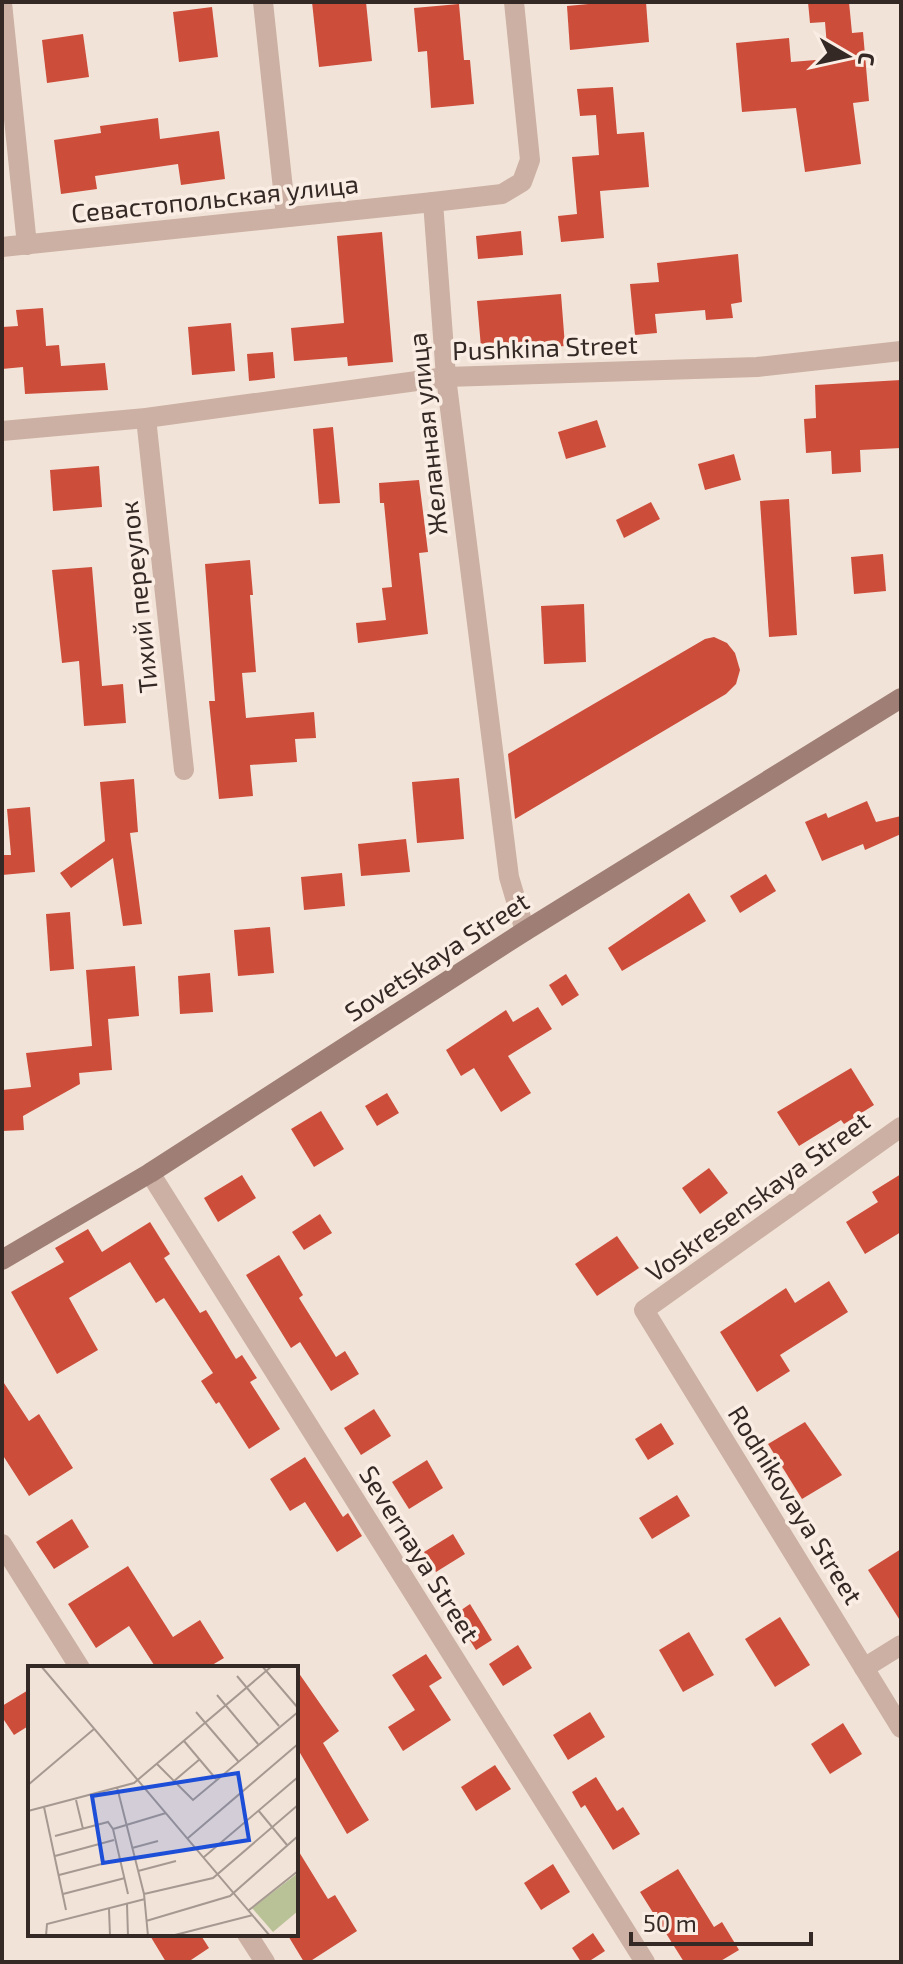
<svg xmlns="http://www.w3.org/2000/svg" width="903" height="1964" font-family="'Exo 2',sans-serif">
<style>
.building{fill:#cd4d3b}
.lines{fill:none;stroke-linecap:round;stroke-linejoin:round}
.street{stroke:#cbb0a3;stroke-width:20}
.secondary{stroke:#9f7f75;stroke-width:20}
.labels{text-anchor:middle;stroke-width:7;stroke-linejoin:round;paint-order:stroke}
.street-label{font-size:26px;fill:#352926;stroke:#faede4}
.inset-road{fill:none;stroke:#a69991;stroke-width:2}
.view{fill:#1d4ed8;fill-opacity:0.15;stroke:#1d4ed8;stroke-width:4}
.inset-edge{fill:none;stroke:#352926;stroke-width:4}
</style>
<rect width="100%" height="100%" fill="#f2e3d8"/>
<!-- building -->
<g class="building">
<polygon points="312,2 366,2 372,61 319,67"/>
<polygon points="610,2 646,2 649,42 570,50 567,6"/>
<polygon points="808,2 849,2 852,33 863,32 869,101 853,103 861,164 805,172 796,108 742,112 736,43 789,38 791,62 828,59 825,22 810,23"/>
<polygon points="459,4 464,60 470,60 474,104 431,108 427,51 418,52 414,8"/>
<polygon points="212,7 218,57 179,62 173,12"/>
<polygon points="83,34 89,77 47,83 42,40"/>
<polygon points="613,87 617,134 644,132 649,187 600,191 604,238 561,242 558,216 577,214 572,157 599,155 596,115 580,116 577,89"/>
<polygon points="158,118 160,139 219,131 225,179 181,185 178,164 95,176 97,189 61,194 54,140 101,133 100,126"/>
<polygon points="521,231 523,255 478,259 476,236"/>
<polygon points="382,232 393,362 348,366 347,357 294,361 291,328 344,323 337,236"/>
<polygon points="738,254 742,302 731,304 733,318 706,320 705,310 655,314 657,333 635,335 630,284 659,282 657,263"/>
<polygon points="561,294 565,346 500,351 501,358 482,359 477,301"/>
<polygon points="43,308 46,346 59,345 61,366 105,363 108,390 25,394 23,367 2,369 2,327 18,326 16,310"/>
<polygon points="231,323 235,371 192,375 188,327"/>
<polygon points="273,352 275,378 249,381 247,354"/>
<polygon points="901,380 901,448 860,450 861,472 832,474 831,451 806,453 804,419 816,418 815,385"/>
<polygon points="597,420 606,447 566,459 558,432"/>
<polygon points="333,427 340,503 319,504 313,429"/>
<polygon points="734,454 741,480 705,490 698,464"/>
<polygon points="99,466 102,507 53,511 50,470"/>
<polygon points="419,480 428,552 419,553 428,634 358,643 356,623 386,620 382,588 392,587 384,503 380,503 379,483"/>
<polygon points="789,499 797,635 769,637 760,501"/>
<polygon points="651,502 660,519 624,538 616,520"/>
<polygon points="883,554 886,591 854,594 851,557"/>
<polygon points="250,560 253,595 250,595 256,672 242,673 246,718 314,712 316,738 295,739 297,762 250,765 253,796 219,799 209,701 215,701 205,564"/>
<polygon points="92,567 102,686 123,684 126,723 84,726 79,661 62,663 52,570"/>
<polygon points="584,604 586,662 544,664 541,606"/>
<polygon points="714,637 727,643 735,653 740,670 736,684 726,694 515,819 508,754 705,639"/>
<polygon points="459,778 464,839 417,843 412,782"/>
<polygon points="134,779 138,832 130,833 142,924 123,926 113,858 71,888 60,873 105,841 100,782"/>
<polygon points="867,801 876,822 901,816 901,834 865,850 863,844 822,861 805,822 826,813 828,818"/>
<polygon points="30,807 35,872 2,875 2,855 11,855 7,809"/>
<polygon points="406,839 410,872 361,876 358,844"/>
<polygon points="342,873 345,906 304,910 301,877"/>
<polygon points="766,874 776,891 740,913 730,896"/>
<polygon points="689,893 706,921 622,971 608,948"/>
<polygon points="70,912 74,969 50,971 46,914"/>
<polygon points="270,927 274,973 238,976 234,930"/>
<polygon points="135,966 139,1016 108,1019 112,1070 79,1073 80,1084 23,1116 24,1130 2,1131 2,1090 31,1087 26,1053 92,1046 86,970"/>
<polygon points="210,973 213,1012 180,1014 178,976"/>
<polygon points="566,974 579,995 562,1006 549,985"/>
<polygon points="538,1007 552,1029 508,1056 531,1093 501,1112 474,1068 461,1076 446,1050 506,1010 513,1022"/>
<polygon points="851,1068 874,1105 844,1124 841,1120 799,1146 777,1112"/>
<polygon points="387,1093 399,1113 377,1126 365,1106"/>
<polygon points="321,1111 344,1149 314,1167 291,1129"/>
<polygon points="709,1168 728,1193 700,1214 682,1188"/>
<polygon points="901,1174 901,1232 865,1254 846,1222 878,1202 872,1192"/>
<polygon points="242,1175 256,1198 218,1222 204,1198"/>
<polygon points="320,1214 332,1233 304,1250 292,1232"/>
<polygon points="150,1222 170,1254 164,1258 200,1313 206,1310 236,1359 242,1355 257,1378 250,1382 280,1429 249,1449 219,1402 216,1404 201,1381 213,1373 164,1298 156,1303 130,1262 69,1298 98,1350 57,1374 11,1292 64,1262 55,1248 88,1229 102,1252"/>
<polygon points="617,1236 639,1268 597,1296 575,1264"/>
<polygon points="279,1255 303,1295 299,1298 336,1357 345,1351 359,1374 331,1391 300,1342 291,1348 246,1275"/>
<polygon points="829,1281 848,1312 780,1355 790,1371 757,1392 720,1332 786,1288 795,1303"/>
<polygon points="2,1380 29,1421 39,1414 73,1468 29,1496 2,1454"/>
<polygon points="374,1409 391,1436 361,1455 344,1428"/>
<polygon points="805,1422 842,1475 802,1499 768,1444"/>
<polygon points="661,1423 674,1444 648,1460 635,1439"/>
<polygon points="305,1457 343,1517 348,1513 362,1536 337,1552 305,1502 290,1511 270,1479"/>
<polygon points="427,1460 443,1488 409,1509 392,1482"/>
<polygon points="677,1495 690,1516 652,1539 639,1518"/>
<polygon points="72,1519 89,1547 54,1569 36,1542"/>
<polygon points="453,1534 465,1554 436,1572 424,1552"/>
<polygon points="901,1549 901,1622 868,1570"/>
<polygon points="128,1566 173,1637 200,1620 224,1658 207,1668 156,1668 129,1626 96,1648 68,1604"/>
<polygon points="470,1604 492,1640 476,1650 454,1615"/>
<polygon points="780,1617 810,1665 775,1687 745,1639"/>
<polygon points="689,1632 714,1675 683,1692 659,1650"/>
<polygon points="518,1645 532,1668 503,1686 489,1664"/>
<polygon points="426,1654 442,1678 429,1686 451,1720 403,1751 388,1727 415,1710 392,1675"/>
<polygon points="296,1669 339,1731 323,1743 369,1820 347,1834 296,1746"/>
<polygon points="30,1689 30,1725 14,1735 2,1717 2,1706"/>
<polygon points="590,1712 605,1737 568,1760 553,1735"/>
<polygon points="843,1723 862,1754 830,1774 811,1744"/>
<polygon points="495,1765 511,1789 476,1811 461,1787"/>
<polygon points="596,1777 617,1811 623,1807 640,1834 613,1850 585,1805 581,1808 572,1792"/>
<polygon points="296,1847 328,1899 335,1895 357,1931 309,1962 304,1962 287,1934 296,1934"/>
<polygon points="553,1864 570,1892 541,1910 524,1883"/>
<polygon points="678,1869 714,1927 722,1922 739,1950 719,1962 684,1962 640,1892"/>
<polygon points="593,1933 605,1951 588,1962 581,1962 572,1948"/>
<polygon points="149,1934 200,1934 209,1948 188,1962 166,1962"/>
</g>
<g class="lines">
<!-- street -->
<g class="street">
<polyline points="263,2 286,217"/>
<polyline points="514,2 530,160 522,182 502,194 433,202 446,377 509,877 525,931"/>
<polyline points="2,3 27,245"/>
<polyline points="2,247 433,202"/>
<polyline points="146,418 184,770"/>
<polyline points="2,431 146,418 446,377 757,367 901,351"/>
<polyline points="901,1127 644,1310 901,1728"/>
<polyline points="150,1173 645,1962"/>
<polyline points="2,1544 80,1668"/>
<polyline points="864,1668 901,1645"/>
<polyline points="247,1934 265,1962"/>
</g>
<!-- secondary -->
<polyline class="secondary" points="2,1260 150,1173 525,931 901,698"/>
</g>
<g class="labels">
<!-- street labels -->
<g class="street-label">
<text transform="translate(215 199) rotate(-6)" y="9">Севастопольская улица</text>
<text transform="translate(545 348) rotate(-2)" y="9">Pushkina Street</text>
<text transform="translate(428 434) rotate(-96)" y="9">Желанная улица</text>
<text transform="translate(139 597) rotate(-96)" y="9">Тихий переулок</text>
<text transform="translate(437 957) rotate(-33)" y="9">Sovetskaya Street</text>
<text transform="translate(758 1197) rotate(-36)" y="9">Voskresenskaya Street</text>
<text transform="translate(795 1505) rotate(58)" y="9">Rodnikovaya Street</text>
<text transform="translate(419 1554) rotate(58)" y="9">Severnaya Street</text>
</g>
</g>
<!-- overview -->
<g transform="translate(28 1666)">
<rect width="270" height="270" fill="#f2e3d8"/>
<path d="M270 207V245L245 266 224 242Z" fill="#b9c297"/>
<path class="inset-road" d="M13 0 242 270M234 0 270 42M209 10 251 60M189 29 230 78M168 46 210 95M156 75 188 113M129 98 165 134 270 46M146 115 172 93M0 119 66 63M89 121 116 228 120 270M48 134 55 163M16 141 38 244M230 144 259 179M0 145 106 117 244 0M85 163 100 228M27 170 80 156 85 163 138 147M160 172 270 78M104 182 130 175M27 190 86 174M176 191 270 111M110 205 148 195M31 209 93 193M35 228 97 212M116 228 185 212 270 139M99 238 100 270M81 243 82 270M221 244 270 205M118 255 202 230 270 170M18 270 19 258 117 233M143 270 225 249"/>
<path class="view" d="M210 107 221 174 75 197 64 130Z"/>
<rect width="270" height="270" class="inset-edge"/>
</g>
<!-- border -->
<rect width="903" height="1964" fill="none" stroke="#352926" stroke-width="8"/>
<!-- north arrow -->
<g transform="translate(847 56) rotate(99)" stroke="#faede4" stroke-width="6" paint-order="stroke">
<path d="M0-6L14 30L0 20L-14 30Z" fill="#352926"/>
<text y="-12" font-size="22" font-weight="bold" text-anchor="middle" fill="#352926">С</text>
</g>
<!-- scale -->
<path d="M631 1932v12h180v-12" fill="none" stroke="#352926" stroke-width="4"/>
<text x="643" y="1932" font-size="24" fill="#352926" stroke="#faede4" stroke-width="6" paint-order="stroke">50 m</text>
</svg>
